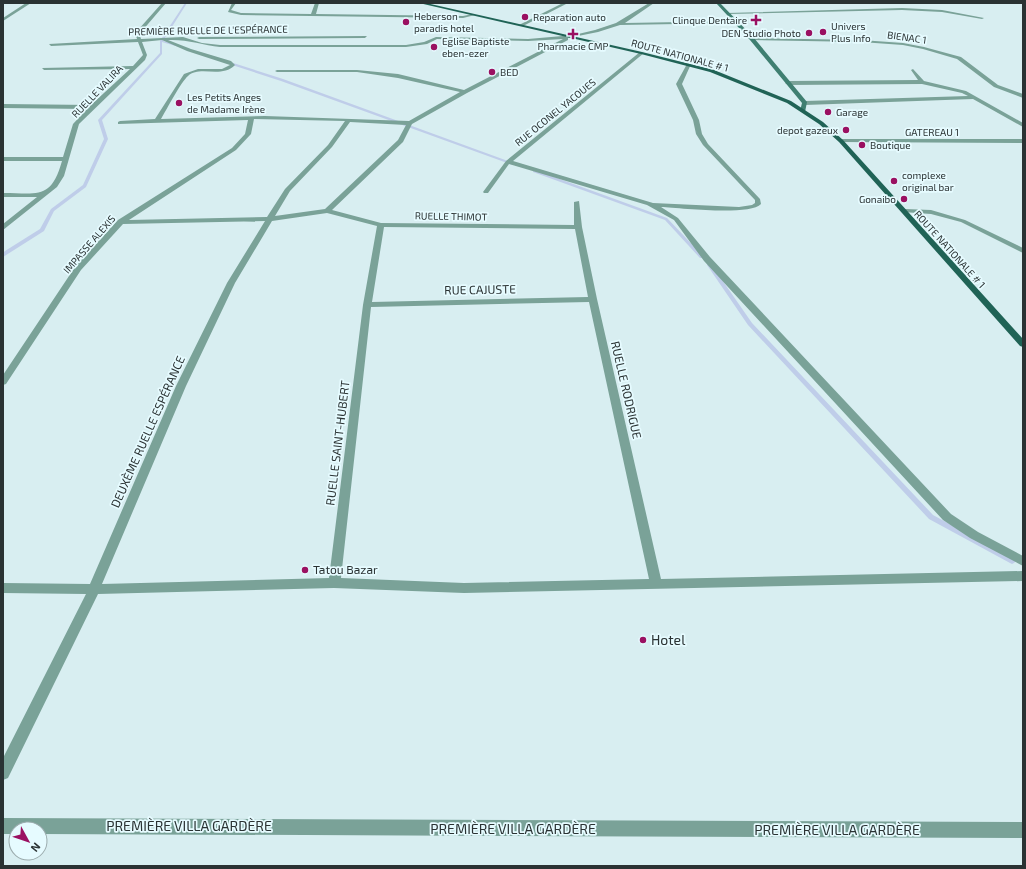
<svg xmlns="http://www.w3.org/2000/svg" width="1026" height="869" font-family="'Exo 2',sans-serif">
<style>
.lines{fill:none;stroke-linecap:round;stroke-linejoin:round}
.stream{fill:#bfcde9;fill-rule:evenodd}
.street{fill:#7aa298;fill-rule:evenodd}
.secondary{fill:#3f7f71;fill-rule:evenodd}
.primary{fill:#206356;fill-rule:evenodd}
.poi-dot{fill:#9a1061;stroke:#e6fbff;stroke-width:1.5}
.labels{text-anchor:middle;stroke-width:3.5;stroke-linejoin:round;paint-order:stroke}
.far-poi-label{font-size:10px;fill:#2a3233;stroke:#e6fbff;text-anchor:start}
.far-street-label{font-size:10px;fill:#2a3233;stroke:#e6fbff}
.street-label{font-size:12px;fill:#2a3233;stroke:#e6fbff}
.poi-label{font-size:12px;fill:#2a3233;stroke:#e6fbff;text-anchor:start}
.near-poi-label{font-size:14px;fill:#2a3233;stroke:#e6fbff;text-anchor:start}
.near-street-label{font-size:14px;fill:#2a3233;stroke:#e6fbff}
</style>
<rect width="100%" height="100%" fill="#d8eef1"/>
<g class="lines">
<!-- stream -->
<g class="stream">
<polygon points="185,3 187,3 163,41 179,45 179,47 162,42 162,54 102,120 108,139 86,187 54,211 44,231 3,257 3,253 5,251 40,229 51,209 83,185 104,139 98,120 160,53 160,41"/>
<polygon points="227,61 283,79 516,164 513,165 281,81 226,63"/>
<polygon points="533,170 535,170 667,218 704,257 702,258 700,258 665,220 533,172"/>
<polygon points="707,264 711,264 752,323 933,515 1014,559 1016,561 1014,563 1012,564 1010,563 929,519 748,325 707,265"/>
</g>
<!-- street -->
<g class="street">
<polygon points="26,3 31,3 3,21 3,18"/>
<path d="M162 3H166L142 31 140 36 141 39 183 37 202 43 220 45H406L424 42 436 37 528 39 574 35 595 30 616 23 649 3H654L625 23 739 21 737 23 620 25 598 32 568 38V40L467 93 412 124 403 142 332 210 381 223 574 225V202L579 201 582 227 597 299 661 579 1023 571V581L464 593 334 588 98 594 8 778 3 780V758L86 594 3 593V583L90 584 176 386 227 283 265 221 123 224 81 270 6 384 3 385V375L75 267 118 220 232 148 245 134 248 120 118 124V122L120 121 155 119 184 74 198 69H222L230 65 187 51 162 40 142 42 147 55 145 60 79 124 64 176 57 187 3 230V224L37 197H3V193C38 193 51 200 62 161H3V157H63L73 124 87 109 3 108V104L91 105 130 69 44 70 42 68 133 66 143 55 138 42 51 46 49 44 137 39 136 36 138 30ZM437 39 528 41 563 39 464 90 398 74 357 70H277L275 71 277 72H357L398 78 460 92 409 121 265 116 161 119C167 109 181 82 188 76 200 65 221 79 235 65L231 61 191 49 168 40C186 39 203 45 220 47H406L427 44ZM254 119 345 121 328 145 285 189 267 217 129 220 236 150 251 134ZM350 122 406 125 398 140 325 209 275 216 290 191 332 147ZM327 213 377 226 363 305 329 578 102 584 186 386 235 283 272 221ZM384 227 575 229 588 297 372 302ZM589 302 649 579 464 583 341 578 371 307Z"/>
<polygon points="232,3 236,3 231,10 241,13 311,14 315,3 319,3 316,14 463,16 473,14 475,15 463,18 241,15 228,12"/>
<polygon points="563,3 568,3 523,26 519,25"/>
<polygon points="902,8 942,10 984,18 982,19 942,12 902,10 729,14 727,13"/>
<polygon points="367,36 365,38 199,39 197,38 199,37"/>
<polygon points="752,38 861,40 903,43 924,47 961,57 998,85 1023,94 1023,98 994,87 957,59 923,49 903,45 861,42 750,40"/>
<path d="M640 52 644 53 513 161 653 203 739 207 752 205 755 203V200L703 145 696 134 693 120 676 84 687 64H691L682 84 699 120 702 134 708 144 760 199 761 204C750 216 680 208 661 207L678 218 710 257 951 514 978 532 1023 556V566L970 538 943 520 704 261 674 220 647 205 509 164 488 193H484L483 192 506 161Z"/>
<polygon points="913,69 924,81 966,91 1023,123 1023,127 973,99 805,105 802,103 805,101 968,96 962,93 922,84 788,85 785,83 788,81 918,80 911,70"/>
<polygon points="841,139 1023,139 1023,143 839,142 839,140"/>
<polygon points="905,209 931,210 965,220 1023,248 1023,253 961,222 931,214 903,212 903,210"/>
<polygon points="3,818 1023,822 1023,838 40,834 40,829 16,829 16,834 3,834"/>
</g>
<!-- secondary -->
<polygon class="secondary" points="716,3 720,3 754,38 807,102 805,112 800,111 802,103 750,40"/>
<!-- primary -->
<polygon class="primary" points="419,3 426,3 642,52 714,70 791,101 823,122 843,140 1023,339 1023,347 1020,346 839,142 819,124 787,103 710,72 641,54"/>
</g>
<!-- markers -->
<g class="poi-dot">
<circle cx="525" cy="17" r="4"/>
<path d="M754 14h4v4h4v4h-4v4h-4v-4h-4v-4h4z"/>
<circle cx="406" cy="22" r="4"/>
<circle cx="823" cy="32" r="4"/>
<circle cx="809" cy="33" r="4"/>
<path d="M571 28h4v4h4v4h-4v4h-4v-4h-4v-4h4z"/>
<circle cx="434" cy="47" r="4"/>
<circle cx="492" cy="72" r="4"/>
<circle cx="179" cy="103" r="4"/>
<circle cx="828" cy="112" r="4"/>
<circle cx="846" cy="130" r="4"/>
<circle cx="862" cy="145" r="4"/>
<circle cx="894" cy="181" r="4"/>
<circle cx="904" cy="199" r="4"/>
<circle cx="305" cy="570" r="4"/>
<circle cx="643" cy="640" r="4"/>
</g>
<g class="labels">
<!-- far-poi labels -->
<g class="far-poi-label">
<text x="414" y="20">Heberson<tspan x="414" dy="12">paradis hotel</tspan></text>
<text x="533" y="21">Reparation auto</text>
<text x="747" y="24" text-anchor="end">Clinque Dentaire</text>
<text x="831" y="30">Univers<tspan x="831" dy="12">Plus Info</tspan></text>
<text x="801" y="37" text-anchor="end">DEN Studio Photo</text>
<text x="442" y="45">Eglise Baptiste<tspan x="442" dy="12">eben-ezer</tspan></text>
<text x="573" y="50" text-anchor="middle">Pharmacie CMP</text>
<text x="500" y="76">BED</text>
<text x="187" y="101">Les Petits Anges<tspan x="187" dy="12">de Madame Irène</tspan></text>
<text x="836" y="116">Garage</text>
<text x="838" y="134" text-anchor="end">depot gazeux</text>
<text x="870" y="149">Boutique</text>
<text x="902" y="179">complexe<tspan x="902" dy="12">original bar</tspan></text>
<text x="896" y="203" text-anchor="end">Gonaibo</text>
</g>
<!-- far-street labels -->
<g class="far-street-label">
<text transform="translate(208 30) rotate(-1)" y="4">PREMIÈRE RUELLE DE L'ESPÉRANCE</text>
<text transform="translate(907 37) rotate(8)" y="4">BIENAC 1</text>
<text transform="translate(680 55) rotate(15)" y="4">ROUTE NATIONALE # 1</text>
<text transform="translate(97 91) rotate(-46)" y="4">RUELLE VALIRA</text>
<text transform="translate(555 112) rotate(-39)" y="4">RUE OCONEL YACOUES</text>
<text x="932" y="136">GATEREAU 1</text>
<text transform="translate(451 216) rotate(1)" y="4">RUELLE THIMOT</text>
<text transform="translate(89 244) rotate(-49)" y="4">IMPASSE ALEXIS</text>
<text transform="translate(950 249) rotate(48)" y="4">ROUTE NATIONALE # 1</text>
</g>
<!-- street labels -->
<g class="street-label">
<text transform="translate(480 290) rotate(-1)" y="4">RUE CAJUSTE</text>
<text transform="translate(626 390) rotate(77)" y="4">RUELLE RODRIGUE</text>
<text transform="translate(148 432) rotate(-66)" y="4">DEUXÈME RUELLE ESPÉRANCE</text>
<text transform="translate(338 443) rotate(-83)" y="4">RUELLE SAINT-HUBERT</text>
</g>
<!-- poi labels -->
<g class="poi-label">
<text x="313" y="574">Tatou Bazar</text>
</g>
<!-- near-poi labels -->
<g class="near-poi-label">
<text x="651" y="645">Hotel</text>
</g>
<!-- near-street labels -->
<g class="near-street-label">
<text x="189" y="831">PREMIÈRE VILLA GARDÈRE</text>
<text x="513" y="834">PREMIÈRE VILLA GARDÈRE</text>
<text x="837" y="835">PREMIÈRE VILLA GARDÈRE</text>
</g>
</g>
<!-- border -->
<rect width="1026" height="869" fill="none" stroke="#2a3233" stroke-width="8"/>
<!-- north arrow -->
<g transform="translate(28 841) rotate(130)"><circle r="19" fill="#e6fbff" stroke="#9babad"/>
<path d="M0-3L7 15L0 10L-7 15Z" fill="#9a1061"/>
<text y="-6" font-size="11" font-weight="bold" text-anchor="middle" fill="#2a3233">N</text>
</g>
</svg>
